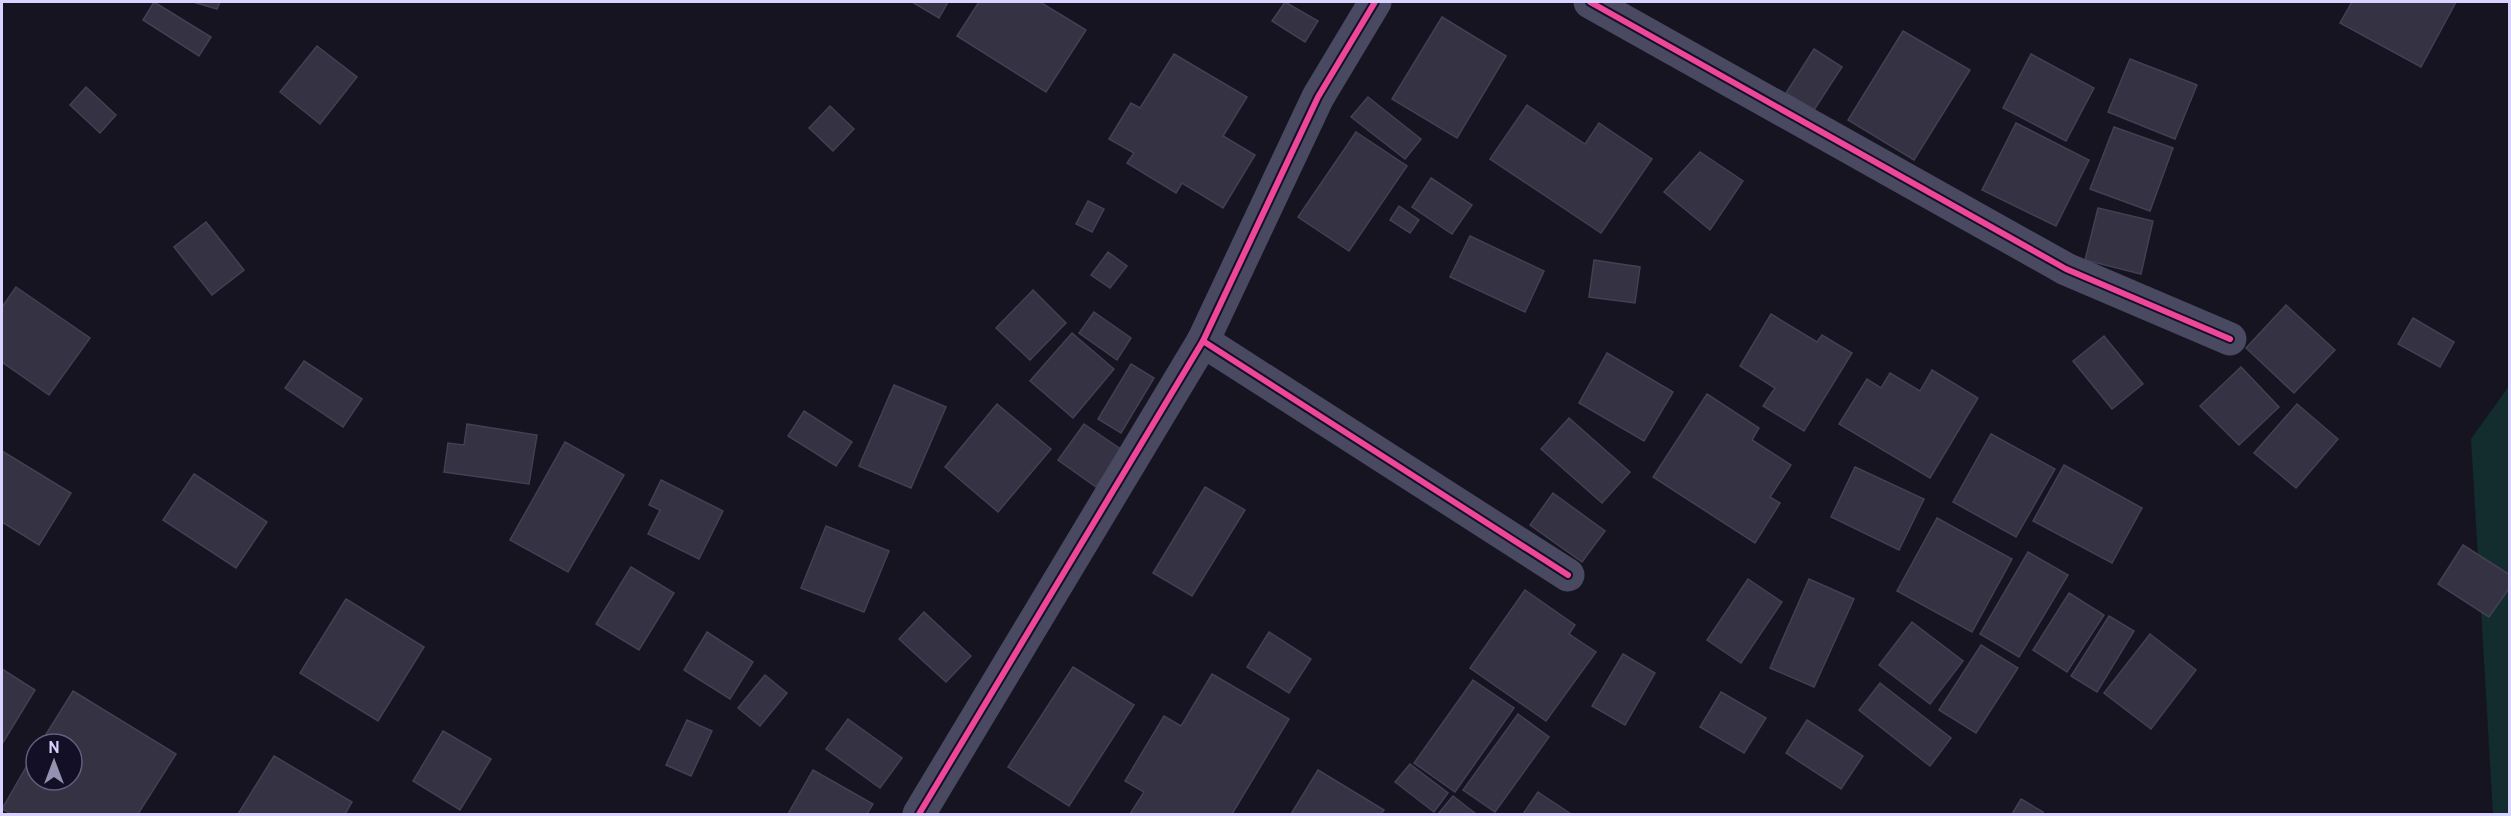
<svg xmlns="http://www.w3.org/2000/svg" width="2511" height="816" font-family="Overpass,sans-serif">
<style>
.green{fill:#132c2d}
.building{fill:#343243;stroke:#433f54;stroke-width:1.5}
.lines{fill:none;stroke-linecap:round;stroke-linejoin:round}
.minor{stroke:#4a4962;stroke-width:33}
.cycleway-casing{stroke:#130f26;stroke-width:10}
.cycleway{stroke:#ed469a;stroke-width:6}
</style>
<rect width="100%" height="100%" fill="#161421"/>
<!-- green -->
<polygon class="green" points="2509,386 2509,814 2493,814 2471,439"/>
<!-- building -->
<g class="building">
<polygon points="154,2 211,37 199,56 143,20"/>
<polygon points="193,2 220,2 217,9"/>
<polygon points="912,2 948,2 939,18"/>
<polygon points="979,2 1040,2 1086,30 1046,92 957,36"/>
<polygon points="1285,2 1318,21 1305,42 1272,21"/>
<polygon points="2352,2 2456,2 2421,67 2340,23"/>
<polygon points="1442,17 1506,56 1457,138 1392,99"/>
<polygon points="1903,31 1970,70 1914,160 1848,120"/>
<polygon points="317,46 357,77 320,124 280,92"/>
<polygon points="1814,49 1842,67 1814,110 1786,93"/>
<polygon points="1174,54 1247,97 1223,136 1255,155 1223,208 1182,183 1176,193 1127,163 1134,153 1109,139 1131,103 1140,108"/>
<polygon points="2031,54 2094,88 2066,141 2003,108"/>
<polygon points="2130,59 2197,85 2175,139 2108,112"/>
<polygon points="86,87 116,115 100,133 70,105"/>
<polygon points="1368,97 1421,139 1405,159 1351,117"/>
<polygon points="1527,105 1585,144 1599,123 1652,159 1601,233 1490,159"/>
<polygon points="830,106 854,129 833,151 809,128"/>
<polygon points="2016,123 2089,160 2056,226 1982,190"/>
<polygon points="2114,127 2173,148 2150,211 2090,189"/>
<polygon points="1356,132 1407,166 1349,251 1298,217"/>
<polygon points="1700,152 1743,181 1710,230 1664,192"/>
<polygon points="1431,178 1472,205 1452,234 1412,207"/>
<polygon points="1088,201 1104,209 1092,232 1076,224"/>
<polygon points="1399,206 1419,220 1410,233 1390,220"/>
<polygon points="2098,208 2153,221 2141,274 2085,260"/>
<polygon points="206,222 244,270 212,295 174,247"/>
<polygon points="1470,236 1544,271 1525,312 1450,277"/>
<polygon points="1108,252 1127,266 1110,288 1091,275"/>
<polygon points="1594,260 1640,267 1635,303 1589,297"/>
<polygon points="16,287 90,338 49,395 2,362 2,307"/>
<polygon points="1033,290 1066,323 1030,360 996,328"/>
<polygon points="2286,305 2335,350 2294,393 2246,348"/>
<polygon points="1094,312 1131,338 1117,360 1079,333"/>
<polygon points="1771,314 1817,342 1822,335 1852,353 1804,431 1763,406 1775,388 1740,366"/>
<polygon points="2413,318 2454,342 2440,367 2398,344"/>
<polygon points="1072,333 1114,369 1073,418 1030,381"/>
<polygon points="2104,336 2143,384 2112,409 2073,361"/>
<polygon points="1607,353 1673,392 1644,441 1579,403"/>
<polygon points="304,361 362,399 343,427 285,388"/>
<polygon points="1131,364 1154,378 1121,433 1098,419"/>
<polygon points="2241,367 2279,407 2239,445 2200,406"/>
<polygon points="1932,370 1978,398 1930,478 1839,424 1867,379 1881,388 1890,373 1920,391"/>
<polygon points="894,385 946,407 911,488 859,466"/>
<polygon points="1707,394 1759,428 1752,440 1791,465 1770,497 1780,503 1755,543 1653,477"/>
<polygon points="997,404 1051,449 998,512 945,467"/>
<polygon points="2297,404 2338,439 2296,488 2254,453"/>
<polygon points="804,411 852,442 836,466 788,436"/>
<polygon points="1569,418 1630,472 1602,503 1541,449"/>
<polygon points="467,424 537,435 529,484 444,472 448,443 464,445"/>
<polygon points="1084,424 1122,450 1096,487 1058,460"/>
<polygon points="1991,434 2055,469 2016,537 1953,502"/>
<polygon points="565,442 624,475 568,572 510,540"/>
<polygon points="2,451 71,493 39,545 2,522"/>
<polygon points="2064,465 2142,508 2112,563 2033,521"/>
<polygon points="1855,467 1924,499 1899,550 1831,517"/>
<polygon points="194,474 267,522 236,568 163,520"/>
<polygon points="661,480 723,511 699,559 648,534 660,510 649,505"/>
<polygon points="1205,487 1245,510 1192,596 1153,573"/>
<polygon points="1553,493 1605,531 1582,562 1530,525"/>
<polygon points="1937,518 2012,559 1972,632 1897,591"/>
<polygon points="826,526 889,551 864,612 801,588"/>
<polygon points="2463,545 2510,575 2510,587 2489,617 2438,584"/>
<polygon points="2028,552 2068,575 2019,657 1980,634"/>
<polygon points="631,567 674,593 639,650 596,624"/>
<polygon points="1748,579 1782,602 1741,663 1707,640"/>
<polygon points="1809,579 1854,599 1814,687 1770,668"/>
<polygon points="1525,590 1575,625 1569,634 1596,652 1546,721 1470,668"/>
<polygon points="2069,593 2104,615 2067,672 2033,650"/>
<polygon points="346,599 424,647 378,721 300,673"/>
<polygon points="924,612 971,656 946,682 899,639"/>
<polygon points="2109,616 2134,631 2097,692 2071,676"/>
<polygon points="1912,622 1963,661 1930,704 1879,665"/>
<polygon points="707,632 753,662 730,699 684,670"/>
<polygon points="1269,632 1311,659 1289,693 1247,667"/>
<polygon points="2150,634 2196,670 2151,729 2104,693"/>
<polygon points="1981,645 2018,668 1976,733 1939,710"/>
<polygon points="1623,654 1655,673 1625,725 1592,706"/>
<polygon points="1073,667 1134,705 1069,806 1008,767"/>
<polygon points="2,669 35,690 2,744"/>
<polygon points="1212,674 1289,719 1232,814 1130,814 1144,792 1125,781 1164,716 1181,726"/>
<polygon points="765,675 787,693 760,726 738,708"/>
<polygon points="1473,680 1514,708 1455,792 1414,763"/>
<polygon points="1880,683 1951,738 1930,766 1859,710"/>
<polygon points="73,691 176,754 138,814 11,814 2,809 36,750 36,780 72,780 72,744 40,744"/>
<polygon points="1721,692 1766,718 1744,753 1700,727"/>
<polygon points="1518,714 1549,737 1495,812 1463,790"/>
<polygon points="848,719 902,758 880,788 826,749"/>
<polygon points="687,720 712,731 691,776 666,765"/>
<polygon points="1807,720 1863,756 1841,789 1786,753"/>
<polygon points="443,731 491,759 460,810 413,781"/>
<polygon points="274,756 352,802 345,814 238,814"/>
<polygon points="1410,764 1448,793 1434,812 1395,782"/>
<polygon points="813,770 873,804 867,814 788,814"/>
<polygon points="1318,770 1384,810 1381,814 1291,814"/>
<polygon points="1538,792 1571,814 1523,814"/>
<polygon points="1453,796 1476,814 1438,814"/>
<polygon points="2021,799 2043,812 2042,814 2012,814"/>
</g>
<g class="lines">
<!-- minor -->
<g class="minor">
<polyline points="1590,2 2066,269 2230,339"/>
<polyline points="1203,341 1568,575"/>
<polyline points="919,814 1203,341 1318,97 1375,2"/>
</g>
<!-- cycleway casing -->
<g class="cycleway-casing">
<g id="cycleway">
<polyline points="1590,2 2066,269 2230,339"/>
<polyline points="1203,341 1568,575"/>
<polyline points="919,814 1203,341 1318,97 1375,2"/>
</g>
</g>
<!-- cycleway -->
<use href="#cycleway" class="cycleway"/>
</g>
<!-- border -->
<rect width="2511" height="816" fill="none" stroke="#d9d4ff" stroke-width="6"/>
<!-- north arrow -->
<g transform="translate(54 762)"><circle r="28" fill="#130f26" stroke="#625e7d" stroke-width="1.5"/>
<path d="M0-4.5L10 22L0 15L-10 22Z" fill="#9591b1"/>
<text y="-9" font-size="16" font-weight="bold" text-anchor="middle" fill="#d9d4ff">N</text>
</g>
</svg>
